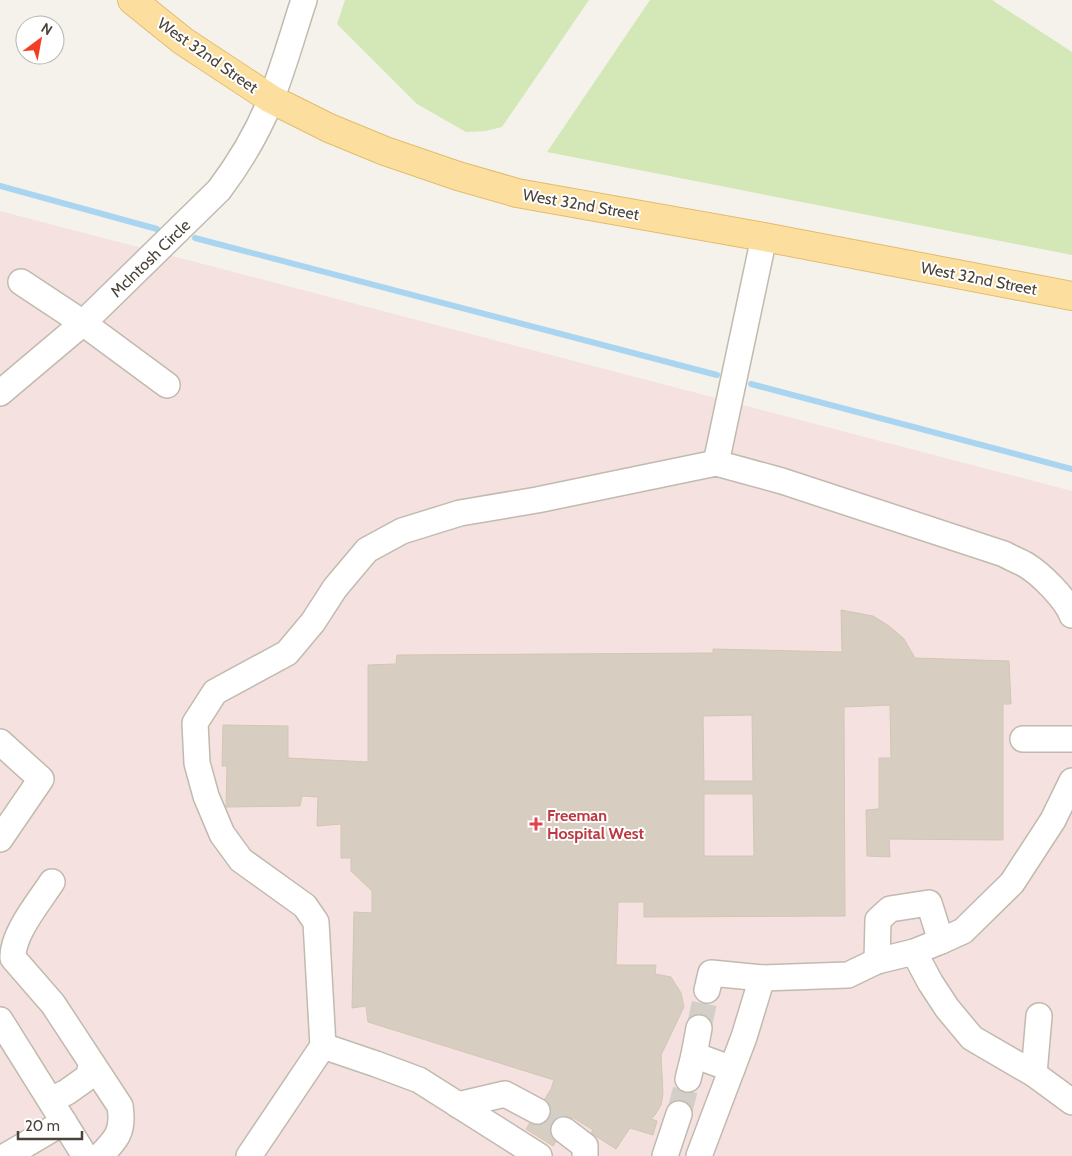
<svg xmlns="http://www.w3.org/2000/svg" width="1072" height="1156" font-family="Cabin,sans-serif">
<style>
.medical{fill:#f5e2e0}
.green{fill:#d3e8b6}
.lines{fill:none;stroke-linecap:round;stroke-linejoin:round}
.stream{stroke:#aad5f0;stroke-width:6}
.building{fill:#d7cec1;stroke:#d2c6b4;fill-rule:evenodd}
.minor-tunnel{stroke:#d3cfc8;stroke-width:25;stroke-dasharray:25 12;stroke-linecap:butt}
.minor-casing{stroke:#c1baae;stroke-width:28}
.major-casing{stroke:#e2bc6d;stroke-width:30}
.minor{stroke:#fff;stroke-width:25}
.major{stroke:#fcdf9e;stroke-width:28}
.health-dot{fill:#e0444e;stroke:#fff;stroke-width:2}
.labels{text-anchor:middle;stroke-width:4;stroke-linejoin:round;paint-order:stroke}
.street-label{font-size:16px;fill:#4a4339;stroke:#fff}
.health-label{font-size:16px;font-weight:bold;fill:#be3a42;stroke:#fff;text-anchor:start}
</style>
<rect width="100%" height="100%" fill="#f5f2ec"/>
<!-- medical -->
<polygon class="medical" points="0,211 1072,491 1072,1156 0,1156"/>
<!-- green -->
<g class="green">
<polygon points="345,0 589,0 502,127 486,131 466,132 417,104 337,24"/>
<polygon points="650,0 992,0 1072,52 1072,255 547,152"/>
</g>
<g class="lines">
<!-- stream -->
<g class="stream">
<polyline points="0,186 157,229"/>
<polyline points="195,238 717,375"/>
<polyline points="751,384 1072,469"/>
</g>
</g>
<!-- building -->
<path class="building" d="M841 610 873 616 889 626 904 639 915 658 1009 661 1011 704H1003V840L889 839 890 857 867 856 866 810 879 809V758H891L890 705 844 707 845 916 644 917V902H618L616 965H656L655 974 671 977 681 993 684 1007 661 1055 663 1094 661 1105 655 1115 651 1119 657 1121 653 1135 630 1128 616 1149 591 1133 593 1130 572 1117 553 1146 526 1129 551 1089 554 1080 368 1022 366 1006 352 1008 354 912 372 913V891L351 871V858H341V824L317 826 318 797 302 796 300 806 226 807 227 766H222L223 725 288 726V758L368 762V665L396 664 397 655 713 653V649L842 652ZM752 715 753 781H704L703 716ZM704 794H753L754 856H704Z"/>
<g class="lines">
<!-- minor-tunnel -->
<g class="minor-tunnel">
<polyline points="699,1028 707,990"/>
<polyline points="537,1111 564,1130"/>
<polyline points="679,1114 688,1079"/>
</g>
<!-- minor casing -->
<g class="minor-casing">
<g id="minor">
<polyline points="21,282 83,323 167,385"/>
<path d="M0 393 83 323 219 190C240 162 258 132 271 99 284 67 293 33 304 0"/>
<polyline points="716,463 764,237"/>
<polyline points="1023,739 1072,739"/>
<polyline points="0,742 41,779 0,839"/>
<path d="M52 882C39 902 12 934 13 958L53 1004 120 1106C124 1131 117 1139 100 1156"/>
<polyline points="914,952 930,982 947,1008 972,1038 1034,1074 1072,1102"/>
<polyline points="877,961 878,920 890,909 929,903 941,941"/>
<polyline points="707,990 711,973 762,978"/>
<polyline points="0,1020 85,1156"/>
<polyline points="699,1028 694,1055 732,1069"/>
<polyline points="323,1046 376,1064 419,1080 539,1156"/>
<polyline points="1034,1074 1039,1016"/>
<polyline points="688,1079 694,1055"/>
<polyline points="51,1100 67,1092 88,1077 92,1064"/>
<polyline points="458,1105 505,1094 537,1111"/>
<polyline points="564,1130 585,1146 585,1156"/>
<polyline points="6,1156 64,1122"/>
<path d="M249 1156 323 1046 316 922 305 906 241 860 222 834 206 796 197 763 195 723 215 692 287 653 313 622 335 588 367 550 402 531 460 513 537 500 716 463 782 481 1004 554C1011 558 1019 561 1026 565 1041 574 1066 599 1072 615"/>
<polyline points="665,1156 679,1114"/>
<polyline points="699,1156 744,1037 762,978 848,975 877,961 914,952 941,941 963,931 1012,883 1053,820 1072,781"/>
</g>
</g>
<!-- major casing -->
<g class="major-casing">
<polyline id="major" points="132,0 183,41 271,99 329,128 385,151 458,176 517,193 764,237 1072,296"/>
</g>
<!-- minor -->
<use href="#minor" class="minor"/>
<!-- major -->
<use href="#major" class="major"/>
</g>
<!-- markers -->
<path class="health-dot" d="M533.5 816.5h5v5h5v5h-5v5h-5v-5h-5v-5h5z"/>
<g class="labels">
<!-- street labels -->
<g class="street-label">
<text transform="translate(208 55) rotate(35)" y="6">West 32nd Street</text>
<text transform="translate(581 204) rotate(10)" y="6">West 32nd Street</text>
<text transform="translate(150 258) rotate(-44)" y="6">McIntosh Circle</text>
<text transform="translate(979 278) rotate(11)" y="6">West 32nd Street</text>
</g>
<!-- health labels -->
<g class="health-label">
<text x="547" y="821">Freeman<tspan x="547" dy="18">Hospital West</tspan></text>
</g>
</g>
<!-- north arrow -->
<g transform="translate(40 40) rotate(32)"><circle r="24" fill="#ffffff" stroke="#b7b4b0"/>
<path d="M0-4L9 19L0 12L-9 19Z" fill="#f53d23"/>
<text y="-8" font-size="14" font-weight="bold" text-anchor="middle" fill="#4a4339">N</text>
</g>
<!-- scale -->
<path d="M18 1131v8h64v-8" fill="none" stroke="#4a4339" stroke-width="2.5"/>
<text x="25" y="1131" font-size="15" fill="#4a4339" stroke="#ffffff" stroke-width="4" paint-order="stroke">20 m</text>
</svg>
